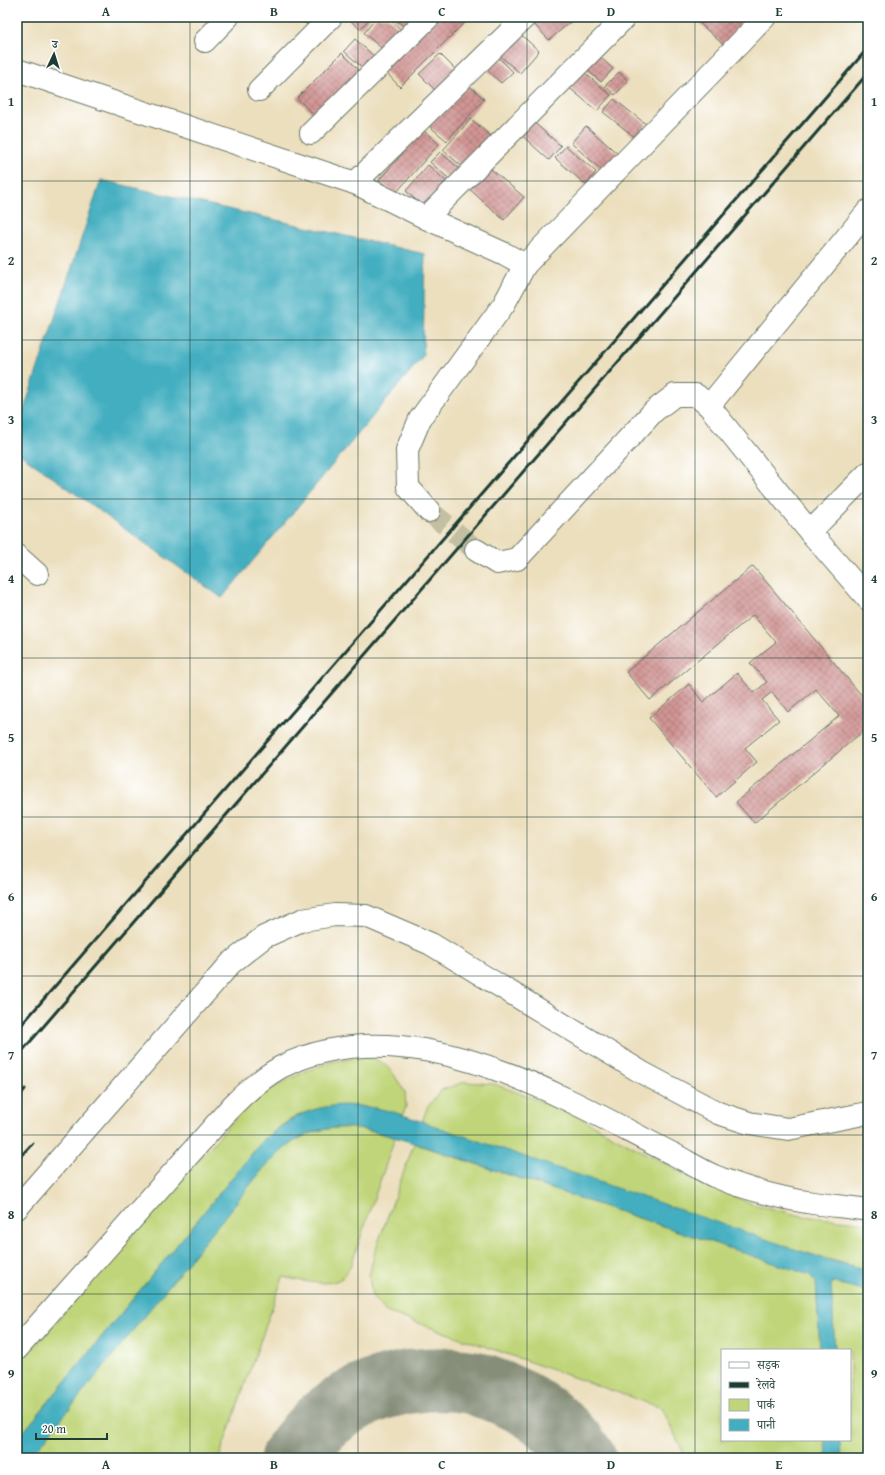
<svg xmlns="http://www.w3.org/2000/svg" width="885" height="1475" font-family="'Gentium Book Plus','Noto Serif Devanagari',serif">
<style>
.green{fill:#c0d579;stroke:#708956}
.water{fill:#42aec0;stroke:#30767a}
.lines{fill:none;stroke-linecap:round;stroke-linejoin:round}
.taxiway{stroke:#868e79;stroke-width:64}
.building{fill:url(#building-cross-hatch)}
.minor-tunnel{stroke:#c3bfa2;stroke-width:22;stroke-dasharray:22 11;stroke-linecap:butt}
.minor-casing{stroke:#677664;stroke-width:24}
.minor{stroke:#fff;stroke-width:22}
.rail{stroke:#1f3d34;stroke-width:3}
.grid{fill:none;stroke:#1f3d34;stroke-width:1;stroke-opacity:0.55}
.neatline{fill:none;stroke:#1f3d34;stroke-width:1.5}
.grid-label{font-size:13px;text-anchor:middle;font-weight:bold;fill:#1f3d34}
</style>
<defs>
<pattern id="building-cross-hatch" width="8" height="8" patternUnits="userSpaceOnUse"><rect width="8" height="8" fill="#d19594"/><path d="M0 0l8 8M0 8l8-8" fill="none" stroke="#a97b7a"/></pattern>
</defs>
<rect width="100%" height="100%" fill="#fff"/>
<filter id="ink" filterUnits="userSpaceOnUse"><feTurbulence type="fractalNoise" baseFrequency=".025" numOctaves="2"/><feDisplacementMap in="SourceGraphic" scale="8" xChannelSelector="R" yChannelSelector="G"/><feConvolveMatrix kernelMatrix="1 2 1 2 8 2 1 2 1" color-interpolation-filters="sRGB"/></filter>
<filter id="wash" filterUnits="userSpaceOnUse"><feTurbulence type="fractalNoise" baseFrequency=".012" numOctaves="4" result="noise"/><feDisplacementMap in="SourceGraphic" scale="16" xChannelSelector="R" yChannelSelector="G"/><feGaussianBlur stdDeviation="0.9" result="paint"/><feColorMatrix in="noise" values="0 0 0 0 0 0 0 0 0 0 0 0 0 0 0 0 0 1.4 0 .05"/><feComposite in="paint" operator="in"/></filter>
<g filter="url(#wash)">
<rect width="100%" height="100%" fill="#ecdfbe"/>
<!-- green -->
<g class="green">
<path d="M365 1057 380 1061 391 1070 405 1092 406 1106 351 1265C348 1269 345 1275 342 1278 328 1288 298 1280 283 1277L219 1458H30L263 1168C274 1159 284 1147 297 1140 329 1122 359 1127 393 1137L400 1114C366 1104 328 1100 295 1117 283 1123 274 1132 263 1140L17 1440V1366L239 1114 268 1091 299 1074 330 1062Z"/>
<polygon points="465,1082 494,1084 565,1110 707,1186 753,1204 802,1216 868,1223 868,1270 418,1145 810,1275 816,1282 820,1350 722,1350 722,1440 825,1440 826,1458 686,1458 662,1408 386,1312 372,1296 369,1276 375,1251 427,1108 441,1090"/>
<polygon points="831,1282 868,1291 868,1458 841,1458 840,1440 850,1440 850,1350 835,1350"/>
</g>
<!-- water -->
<g class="water">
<polygon points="101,180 425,254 423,356 222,598 17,452 17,430"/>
<path d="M341 1105C362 1106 381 1108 400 1114L824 1259 868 1270V1291L831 1282 835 1350H820L816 1282 810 1275 417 1144C376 1132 338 1116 296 1140 284 1147 274 1159 264 1168L30 1458H17V1440L263 1140C280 1127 296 1114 317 1109 325 1107 333 1106 341 1105Z"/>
<polygon points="825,1440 840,1440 841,1458 826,1458"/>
</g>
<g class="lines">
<!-- taxiway -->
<path class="taxiway" d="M292 1458C301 1445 311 1432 323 1421 362 1387 420 1373 471 1382 477 1383 484 1387 491 1389 530 1402 561 1424 584 1458"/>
</g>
<g id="blocks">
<!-- building -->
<g class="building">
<polygon points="299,17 317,17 308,26"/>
<polygon points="346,17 371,17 360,29"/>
<polygon points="377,17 387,17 406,34 388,54 364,33"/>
<polygon points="393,17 421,17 409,31"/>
<polygon points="432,17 470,17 400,87 381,67"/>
<polygon points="531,17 576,17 549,40 529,19"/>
<polygon points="699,17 756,17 728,49 696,20"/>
<polygon points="518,32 539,51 520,73 498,54"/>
<polygon points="355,39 375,57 364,69 344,51"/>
<polygon points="342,53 363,74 318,119 297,98"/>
<polygon points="440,54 460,74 440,95 419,74"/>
<polygon points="597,54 613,69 601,82 585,68"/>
<polygon points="497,56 513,72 501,83 485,68"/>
<polygon points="580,69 611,95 597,111 566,85"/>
<polygon points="619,72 628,81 615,95 605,86"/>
<polygon points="465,82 484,99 447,141 428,125"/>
<polygon points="614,99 647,125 636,138 603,112"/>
<polygon points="471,119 493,138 465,169 443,150"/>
<polygon points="531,120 561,146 549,160 519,133"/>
<polygon points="586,126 619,155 604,172 571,143"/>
<polygon points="423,130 439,144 395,194 379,180"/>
<polygon points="566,146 596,172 586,185 555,158"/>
<polygon points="440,152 463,172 454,183 430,162"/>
<polygon points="485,164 524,197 504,220 466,186"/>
<polygon points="428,165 448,183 424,207 406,191"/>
<polygon points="753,566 868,703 868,727 754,823 736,802 839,716 816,689 788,712 772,692 762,700 779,720 745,748 757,762 716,797 649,718 689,684 703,702 737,673 754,693 767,682 750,663 776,642 753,615 650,700 626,672"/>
</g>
</g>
</g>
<g filter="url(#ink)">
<use href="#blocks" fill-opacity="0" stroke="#677664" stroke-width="1"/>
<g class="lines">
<!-- minor-tunnel -->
<polyline class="minor-tunnel" points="429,511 476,550"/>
<!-- minor casing -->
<g class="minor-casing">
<g id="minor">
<polyline points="205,41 228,17"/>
<polyline points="17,70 355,183 426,218 505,254 525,265 504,304 420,419 407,450 408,487 429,511"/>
<polyline points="259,90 331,17"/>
<polyline points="311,133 429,17"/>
<polyline points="355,183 525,17"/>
<polyline points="426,218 625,17"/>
<polyline points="525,265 765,17"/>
<polyline points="709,406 868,211"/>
<polyline points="810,532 868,473"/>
<polyline points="476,550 497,563 517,559 654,411 675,395 696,395 709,406 810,532 868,599"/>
<polyline points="17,556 37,574"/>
<polyline points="17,1208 231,963 264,937 302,920 335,915 366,916 431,944 641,1072 718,1113 749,1123 788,1129 868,1113"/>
<path d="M17 1349 233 1105C247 1091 263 1077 281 1067 373 1021 482 1058 568 1100 604 1117 639 1137 675 1155 688 1162 701 1170 714 1176 746 1189 779 1198 813 1203 832 1206 850 1207 868 1210"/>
</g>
</g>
<!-- minor -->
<use href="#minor" class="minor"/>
<!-- rail -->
<g class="rail">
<polyline points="17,1030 868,48"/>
<polyline points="17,1057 868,73"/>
<polyline points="17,1099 25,1089"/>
<polyline points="17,1160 33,1143"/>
</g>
</g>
</g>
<!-- grid -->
<path class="grid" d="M190 17V1458M358 17V1458M527 17V1458M695 17V1458M17 181H868M17 340H868M17 499H868M17 658H868M17 817H868M17 976H868M17 1135H868M17 1294H868"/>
<!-- margin -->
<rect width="885" height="1475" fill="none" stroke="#fff" stroke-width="44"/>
<!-- legend -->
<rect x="721" y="1349" width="130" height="92" fill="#ffffff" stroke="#a5b1ae"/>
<rect x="729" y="1362" width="20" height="6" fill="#ffffff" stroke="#a5b1ae"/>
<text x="757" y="1369" font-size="12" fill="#1f3d34">सड़क</text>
<rect x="729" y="1382" width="20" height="6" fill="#1f3d34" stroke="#a5b1ae"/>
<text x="757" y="1389" font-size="12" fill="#1f3d34">रेलवे</text>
<rect x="729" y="1399" width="20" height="12" fill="#c0d579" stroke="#a5b1ae"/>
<text x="757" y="1409" font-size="12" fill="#1f3d34">पार्क</text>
<rect x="729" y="1419" width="20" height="12" fill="#42aec0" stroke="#a5b1ae"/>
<text x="757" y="1429" font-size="12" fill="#1f3d34">पानी</text>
<!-- north arrow -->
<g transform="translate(54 54) rotate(4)" stroke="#ffffff" stroke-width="3" paint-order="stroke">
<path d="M0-3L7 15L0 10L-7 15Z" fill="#1f3d34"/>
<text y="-6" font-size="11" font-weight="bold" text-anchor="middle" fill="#1f3d34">उ</text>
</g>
<!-- scale -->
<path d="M36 1433v6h71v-6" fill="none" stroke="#1f3d34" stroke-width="2"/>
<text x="42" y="1433" font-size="12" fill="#1f3d34" stroke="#ffffff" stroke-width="3" paint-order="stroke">20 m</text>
<rect x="22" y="22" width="841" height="1431" class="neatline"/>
<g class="grid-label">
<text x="106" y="16">A</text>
<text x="274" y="16">B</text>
<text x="442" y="16">C</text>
<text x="611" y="16">D</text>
<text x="779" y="16">E</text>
<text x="11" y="106">1</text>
<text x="874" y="106">1</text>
<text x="11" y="265">2</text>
<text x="874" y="265">2</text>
<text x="11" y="424">3</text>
<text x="874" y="424">3</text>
<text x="11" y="583">4</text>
<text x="874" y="583">4</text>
<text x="11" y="742">5</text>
<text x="874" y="742">5</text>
<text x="11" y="901">6</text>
<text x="874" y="901">6</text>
<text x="11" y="1060">7</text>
<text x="874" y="1060">7</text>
<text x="11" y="1219">8</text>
<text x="874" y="1219">8</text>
<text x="11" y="1378">9</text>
<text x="874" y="1378">9</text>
<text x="106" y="1469">A</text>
<text x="274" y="1469">B</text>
<text x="442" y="1469">C</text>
<text x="611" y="1469">D</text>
<text x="779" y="1469">E</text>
</g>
</svg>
